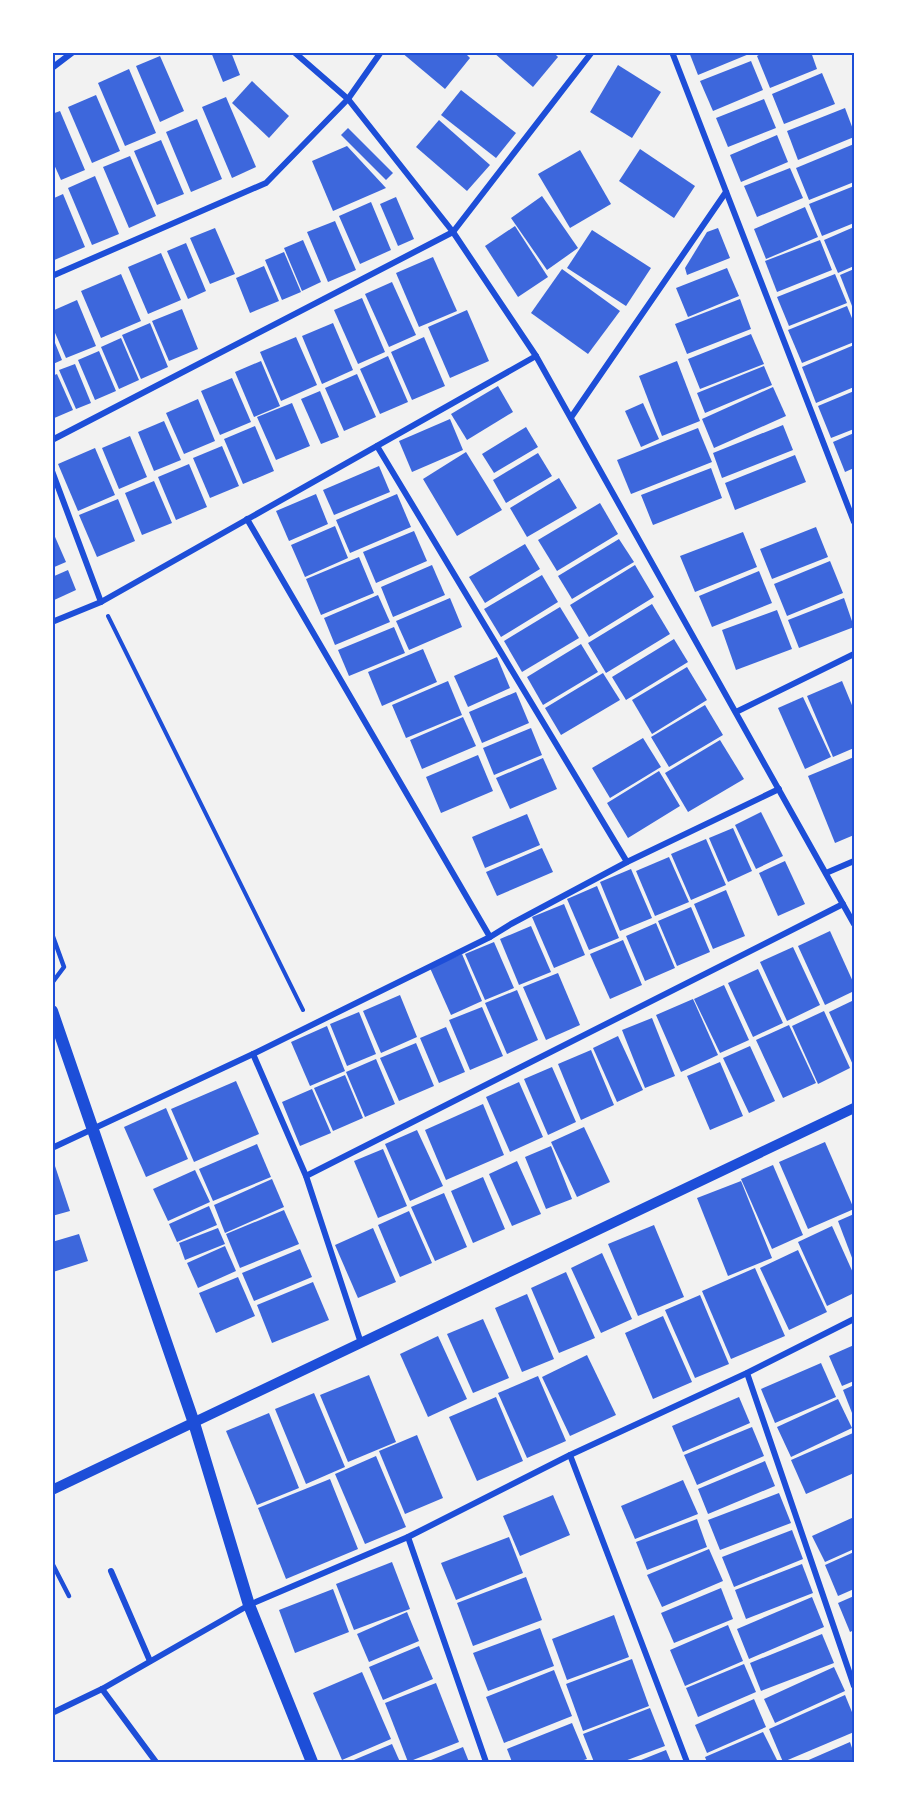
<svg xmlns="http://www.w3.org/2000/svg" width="907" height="1815" font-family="Overpass,sans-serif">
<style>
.building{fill:#3d67dc}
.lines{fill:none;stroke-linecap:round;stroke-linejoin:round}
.path{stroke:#1d4ed8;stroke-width:4}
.service{stroke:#1d4ed8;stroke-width:4.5}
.minor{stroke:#1d4ed8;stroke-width:6}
.tertiary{stroke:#1d4ed8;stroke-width:10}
.secondary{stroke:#1d4ed8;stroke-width:12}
.neatline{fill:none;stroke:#1d4ed8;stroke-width:2}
</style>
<rect width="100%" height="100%" fill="#f2f2f2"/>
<!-- building -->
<g class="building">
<polygon points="211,52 231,52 240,75 223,82"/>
<polygon points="401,52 464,52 470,58 445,89"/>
<polygon points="493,52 553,52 558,57 533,87"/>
<polygon points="689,52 749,52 749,54 698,75"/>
<polygon points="764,52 811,52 817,69 770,88 757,56"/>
<polygon points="160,56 184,111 160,122 136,66"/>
<polygon points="751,61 763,90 713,111 700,81"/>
<polygon points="618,65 661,92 632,138 590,112"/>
<polygon points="129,69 156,133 125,146 98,83"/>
<polygon points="822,73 835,104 784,124 772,94"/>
<polygon points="252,81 289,116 269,138 232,103"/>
<polygon points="461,90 516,133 496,158 441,115"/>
<polygon points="96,95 120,151 92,163 68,107"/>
<polygon points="226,97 256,167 232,178 202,107"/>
<polygon points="764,99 776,128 728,147 716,118"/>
<polygon points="845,108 854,132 854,137 798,160 787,131"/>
<polygon points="60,111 85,170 61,180 52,160 52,114"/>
<polygon points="197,119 222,179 191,192 166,132"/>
<polygon points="439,120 490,165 467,191 416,147"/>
<polygon points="348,128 393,173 386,180 341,135"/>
<polygon points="777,135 788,162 741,182 730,155"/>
<polygon points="161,140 184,194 157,205 134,151"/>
<polygon points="854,144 854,182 809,200 796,168"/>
<polygon points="347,146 386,188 333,211 312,161"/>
<polygon points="640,149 695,186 674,218 619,181"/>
<polygon points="580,150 611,204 570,228 538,174"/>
<polygon points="130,156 156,216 129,228 103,167"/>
<polygon points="790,168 803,198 757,217 744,186"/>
<polygon points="95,176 119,234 92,245 68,188"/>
<polygon points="854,186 854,223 822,236 809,204"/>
<polygon points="63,194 85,247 52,261 52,199"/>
<polygon points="542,196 578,248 547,270 511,218"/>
<polygon points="396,197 414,239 398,246 380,204"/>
<polygon points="371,202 391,250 360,264 339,216"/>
<polygon points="805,207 818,237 766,259 754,229"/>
<polygon points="335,221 356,270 328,282 307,232"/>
<polygon points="515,226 548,277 518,297 485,246"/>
<polygon points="854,227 854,266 838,273 824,240"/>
<polygon points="215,228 235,274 210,284 190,238"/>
<polygon points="718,228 730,258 687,275 685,268 707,232"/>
<polygon points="592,230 651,268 626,306 567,268"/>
<polygon points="303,240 321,282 302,291 284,248"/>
<polygon points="820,240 832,270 777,292 765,261"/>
<polygon points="186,243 206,291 188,299 167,251"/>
<polygon points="284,252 301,292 282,300 265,260"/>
<polygon points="161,253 181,300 148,314 128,267"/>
<polygon points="433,257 457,311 419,327 396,273"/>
<polygon points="264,266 279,301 250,313 236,278"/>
<polygon points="727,268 739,296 688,317 676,288"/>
<polygon points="562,269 620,311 588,354 531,313"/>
<polygon points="854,269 854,305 852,306 840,275"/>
<polygon points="121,274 141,321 101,338 81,291"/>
<polygon points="835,274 847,303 789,326 777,297"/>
<polygon points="392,282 416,335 389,347 365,294"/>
<polygon points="362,298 385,352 358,364 334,310"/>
<polygon points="740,299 751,329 687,354 675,324"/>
<polygon points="77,300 96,346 66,358 52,326 52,311"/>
<polygon points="847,306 854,323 854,342 802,363 788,330"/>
<polygon points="182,309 198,349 169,361 152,321"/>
<polygon points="467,310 489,361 450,378 428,327"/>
<polygon points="150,323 168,367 141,379 122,335"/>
<polygon points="333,323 353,370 322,384 302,336"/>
<polygon points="751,334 764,364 700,389 688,359"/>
<polygon points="296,337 317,385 281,401 260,352"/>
<polygon points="424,337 445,386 412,400 391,352"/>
<polygon points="53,338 62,360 53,364"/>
<polygon points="121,338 139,380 119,389 101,347"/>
<polygon points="854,345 854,387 816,403 802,367"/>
<polygon points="99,351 116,391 95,400 78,360"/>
<polygon points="388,356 408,402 380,414 360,369"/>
<polygon points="261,361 280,406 254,417 235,372"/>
<polygon points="677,361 700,421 662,436 639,376"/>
<polygon points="75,364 91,403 76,409 59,370"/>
<polygon points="764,366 772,385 705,413 697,393"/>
<polygon points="57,374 73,410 52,419 52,376"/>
<polygon points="357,374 376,417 344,431 325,388"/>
<polygon points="232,378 251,422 220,435 201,391"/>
<polygon points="498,386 513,412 467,440 451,414"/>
<polygon points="773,387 786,416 714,448 702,419"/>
<polygon points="320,391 339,437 321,444 301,399"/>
<polygon points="854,391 854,429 831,438 818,406"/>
<polygon points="198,399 215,441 184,454 166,413"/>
<polygon points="292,403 310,446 276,460 257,417"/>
<polygon points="643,403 659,439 641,447 625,411"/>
<polygon points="450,419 463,450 412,472 399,441"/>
<polygon points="164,421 181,460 154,471 138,432"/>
<polygon points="783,425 793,450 722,478 713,453"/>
<polygon points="255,426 274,471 243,484 224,439"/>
<polygon points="526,427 538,447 494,473 482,454"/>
<polygon points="698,428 712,462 631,494 617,460"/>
<polygon points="854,433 854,468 845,472 833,442"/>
<polygon points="130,436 147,477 119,489 102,448"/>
<polygon points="222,446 239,486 210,498 193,458"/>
<polygon points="95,448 115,495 78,511 58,464"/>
<polygon points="466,452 502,510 457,536 423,479"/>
<polygon points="538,453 552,476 506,503 493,480"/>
<polygon points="795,455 806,482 735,510 725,483"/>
<polygon points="189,464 207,507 176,520 158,477"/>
<polygon points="379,466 390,492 334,515 323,490"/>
<polygon points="711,468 722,498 653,525 641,495"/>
<polygon points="559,478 577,508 527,537 510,508"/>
<polygon points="154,481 172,523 142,535 125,493"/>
<polygon points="316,494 328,524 289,541 276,511"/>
<polygon points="397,494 411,527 350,553 336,520"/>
<polygon points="118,499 135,541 97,557 79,515"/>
<polygon points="600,503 618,534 557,571 538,540"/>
<polygon points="335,526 348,558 305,577 291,545"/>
<polygon points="816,527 828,557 772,579 760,549"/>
<polygon points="52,530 66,562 52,568"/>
<polygon points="414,531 427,561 376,583 363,552"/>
<polygon points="743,532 757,567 695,592 680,556"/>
<polygon points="619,539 634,562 572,599 558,576"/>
<polygon points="525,544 540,569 485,603 469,577"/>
<polygon points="359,557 374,593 321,615 306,579"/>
<polygon points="830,561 843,593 787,616 774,584"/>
<polygon points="432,565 445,595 393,617 381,587"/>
<polygon points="635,565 654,597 589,637 570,605"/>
<polygon points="68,570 76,590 52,601 52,577"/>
<polygon points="759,571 772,603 712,627 699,596"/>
<polygon points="542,575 558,602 501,637 484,609"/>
<polygon points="378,595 390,622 335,645 324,618"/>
<polygon points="450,598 462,627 409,650 396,621"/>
<polygon points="844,598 854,627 799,648 788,620"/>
<polygon points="652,604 670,634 606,673 588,643"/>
<polygon points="560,607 579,638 522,672 504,641"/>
<polygon points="777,610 792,649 736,670 722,630"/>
<polygon points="394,627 405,653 349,676 338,650"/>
<polygon points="674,639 688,662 626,700 612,677"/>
<polygon points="581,644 598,672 543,705 527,677"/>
<polygon points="423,649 437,682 382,706 368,672"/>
<polygon points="497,657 510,688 468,707 454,676"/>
<polygon points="687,667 707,700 652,734 632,700"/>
<polygon points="603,673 620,700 561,735 545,708"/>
<polygon points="448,681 462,715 406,738 392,705"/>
<polygon points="842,681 854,710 854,748 833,757 807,696"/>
<polygon points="516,692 529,723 482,743 469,712"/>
<polygon points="803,697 831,757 805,769 778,708"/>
<polygon points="705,705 723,735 669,767 651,737"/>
<polygon points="463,717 476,746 422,769 410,740"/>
<polygon points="531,728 542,755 494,775 483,748"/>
<polygon points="643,738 661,767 610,798 592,768"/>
<polygon points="720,740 744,779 688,812 665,773"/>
<polygon points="478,755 493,791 441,813 426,777"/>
<polygon points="854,757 854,835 835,843 808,776"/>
<polygon points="543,758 557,789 510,809 496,778"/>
<polygon points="659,771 680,806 628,838 607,803"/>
<polygon points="761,812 783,856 756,869 735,825"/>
<polygon points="527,814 540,845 485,868 472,837"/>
<polygon points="733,828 752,871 728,882 709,838"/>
<polygon points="706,839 726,885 691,900 671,854"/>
<polygon points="542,848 553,872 497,896 486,872"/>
<polygon points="669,857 689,902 655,916 636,871"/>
<polygon points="785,861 805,904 778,916 759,873"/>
<polygon points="631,869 652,918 620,931 600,882"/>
<polygon points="597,886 619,938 589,950 567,899"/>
<polygon points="726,890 745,936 713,949 694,904"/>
<polygon points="564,904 585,955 554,968 532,917"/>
<polygon points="691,907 710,952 677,966 658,921"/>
<polygon points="656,923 675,968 645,981 626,936"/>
<polygon points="531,926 551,972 519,985 500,939"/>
<polygon points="830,931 854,984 854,991 825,1005 798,946"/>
<polygon points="623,940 642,985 610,999 590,954"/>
<polygon points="494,942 514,988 485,1000 465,954"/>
<polygon points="793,947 820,1005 787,1021 760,962"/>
<polygon points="462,954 482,1001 451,1015 430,968"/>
<polygon points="758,969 783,1023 753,1037 728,983"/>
<polygon points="558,973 580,1025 546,1040 523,987"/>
<polygon points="724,985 749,1040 720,1053 694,999"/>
<polygon points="517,990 538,1040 507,1054 485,1003"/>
<polygon points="400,995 417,1037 381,1053 363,1011"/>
<polygon points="693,999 718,1055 681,1072 656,1015"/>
<polygon points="854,1000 854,1067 829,1012"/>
<polygon points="482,1007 503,1056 470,1070 449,1020"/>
<polygon points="824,1011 850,1068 818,1084 792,1026"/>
<polygon points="359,1012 376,1054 347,1066 330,1024"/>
<polygon points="652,1018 675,1076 645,1088 622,1030"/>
<polygon points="789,1025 816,1083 783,1098 756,1040"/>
<polygon points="327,1026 345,1071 310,1086 291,1042"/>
<polygon points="446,1027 465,1072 439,1083 420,1038"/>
<polygon points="618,1036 643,1090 617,1102 593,1048"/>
<polygon points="416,1043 434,1086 399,1101 380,1058"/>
<polygon points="750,1046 775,1101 749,1113 723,1058"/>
<polygon points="591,1050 614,1105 581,1120 558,1064"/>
<polygon points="376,1059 395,1104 365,1117 346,1072"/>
<polygon points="720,1062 743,1116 710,1130 687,1076"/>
<polygon points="552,1067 576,1122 548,1135 524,1079"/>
<polygon points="345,1075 363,1118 333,1131 314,1088"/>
<polygon points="236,1081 259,1134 194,1162 171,1109"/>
<polygon points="519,1082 543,1137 510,1152 486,1097"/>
<polygon points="312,1089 331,1133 300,1146 282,1102"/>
<polygon points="483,1104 504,1155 446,1180 425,1130"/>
<polygon points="166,1108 188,1159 146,1177 124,1127"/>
<polygon points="584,1127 610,1182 577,1197 551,1142"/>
<polygon points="417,1130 443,1186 410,1201 385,1144"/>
<polygon points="825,1142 854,1209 808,1229 779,1162"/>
<polygon points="257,1144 271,1177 213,1201 199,1169"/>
<polygon points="551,1146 572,1199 546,1209 525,1157"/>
<polygon points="383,1149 407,1206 378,1218 354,1161"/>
<polygon points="517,1161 541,1214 512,1226 489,1174"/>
<polygon points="773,1165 803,1235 772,1249 741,1179"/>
<polygon points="55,1166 70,1211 52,1216 52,1167"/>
<polygon points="195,1170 210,1202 168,1221 153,1189"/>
<polygon points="483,1177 505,1229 473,1243 451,1191"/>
<polygon points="272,1179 284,1207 225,1233 214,1205"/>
<polygon points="741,1181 772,1258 728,1276 697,1198"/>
<polygon points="444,1193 467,1247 435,1261 411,1207"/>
<polygon points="209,1206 217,1225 177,1242 169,1224"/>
<polygon points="284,1210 299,1244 240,1268 226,1234"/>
<polygon points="409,1211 432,1263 400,1277 378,1225"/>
<polygon points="854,1214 854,1263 838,1221"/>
<polygon points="654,1225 684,1297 638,1316 608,1244"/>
<polygon points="832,1226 854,1275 854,1293 827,1306 798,1242"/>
<polygon points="218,1228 225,1244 185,1260 179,1243"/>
<polygon points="373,1228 396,1282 358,1298 335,1245"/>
<polygon points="79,1234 88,1261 53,1272 52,1242"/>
<polygon points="225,1246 236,1271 198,1288 187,1263"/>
<polygon points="300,1249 312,1277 254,1301 242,1273"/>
<polygon points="798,1250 827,1312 789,1330 760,1268"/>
<polygon points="602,1253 632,1319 601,1333 571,1268"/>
<polygon points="755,1268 785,1336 731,1359 702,1291"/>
<polygon points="566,1272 595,1338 559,1353 531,1288"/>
<polygon points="238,1277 255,1316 216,1333 199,1293"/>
<polygon points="313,1282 329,1320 272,1343 257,1305"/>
<polygon points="527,1294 554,1359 522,1372 495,1308"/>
<polygon points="700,1295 729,1364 695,1378 665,1310"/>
<polygon points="663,1316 692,1382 653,1399 625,1333"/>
<polygon points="483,1319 509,1378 473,1393 447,1334"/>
<polygon points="438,1336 467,1399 428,1417 400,1354"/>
<polygon points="854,1345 854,1381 842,1386 829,1356"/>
<polygon points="587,1355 616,1415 570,1436 542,1377"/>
<polygon points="821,1363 836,1397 775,1423 761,1389"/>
<polygon points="369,1375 396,1442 348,1462 320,1395"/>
<polygon points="538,1376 566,1441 527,1458 498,1393"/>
<polygon points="854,1385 854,1418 843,1390"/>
<polygon points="314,1393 345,1467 306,1484 275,1409"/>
<polygon points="496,1397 523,1461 477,1481 449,1417"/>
<polygon points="739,1397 750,1423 683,1452 672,1426"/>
<polygon points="838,1399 852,1428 791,1457 777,1427"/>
<polygon points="269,1413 299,1488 257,1505 226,1431"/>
<polygon points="752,1427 764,1456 697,1485 684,1455"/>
<polygon points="853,1433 854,1473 806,1494 791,1460"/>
<polygon points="417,1435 443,1498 405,1514 379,1451"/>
<polygon points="376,1456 406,1527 365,1544 335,1474"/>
<polygon points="765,1461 775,1486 708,1514 698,1489"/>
<polygon points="330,1479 358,1549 286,1579 258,1508"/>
<polygon points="683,1480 698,1514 635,1539 621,1506"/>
<polygon points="779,1493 791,1523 720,1550 708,1520"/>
<polygon points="553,1495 570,1535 520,1556 503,1516"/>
<polygon points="854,1517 854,1549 825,1562 812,1536"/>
<polygon points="697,1519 707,1547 647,1570 636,1542"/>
<polygon points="792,1530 803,1559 734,1587 722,1557"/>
<polygon points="509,1537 523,1573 456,1600 441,1563"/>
<polygon points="709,1549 723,1581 662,1607 647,1575"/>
<polygon points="854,1552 854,1589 838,1596 825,1565"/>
<polygon points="392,1562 410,1609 354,1630 336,1584"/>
<polygon points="802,1564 813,1593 746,1619 735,1590"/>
<polygon points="526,1577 542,1620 473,1646 457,1603"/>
<polygon points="721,1588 733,1619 674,1643 661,1613"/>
<polygon points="333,1589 349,1632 295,1653 279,1610"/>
<polygon points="854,1596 854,1630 850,1632 838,1603"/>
<polygon points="812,1597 824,1627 749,1659 737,1629"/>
<polygon points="407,1612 419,1641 369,1662 357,1634"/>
<polygon points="614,1615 629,1657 567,1680 552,1639"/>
<polygon points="728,1625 743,1661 685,1686 670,1650"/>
<polygon points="540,1628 554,1666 488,1691 473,1653"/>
<polygon points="822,1634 834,1663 761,1691 750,1663"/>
<polygon points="419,1646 433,1679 383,1700 369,1667"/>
<polygon points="632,1659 649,1706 583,1731 566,1684"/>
<polygon points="744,1664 756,1692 698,1717 686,1688"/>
<polygon points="834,1667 845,1691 775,1723 764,1699"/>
<polygon points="554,1670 572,1716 504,1743 486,1697"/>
<polygon points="362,1672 391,1739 342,1760 313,1693"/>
<polygon points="436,1683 459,1742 408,1762 385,1703"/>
<polygon points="845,1695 854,1717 854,1732 783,1762 769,1729"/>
<polygon points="754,1699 766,1727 707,1753 695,1725"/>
<polygon points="650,1708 665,1746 622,1762 594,1762 583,1734"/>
<polygon points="572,1723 587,1759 578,1762 512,1762 507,1749"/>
<polygon points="763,1732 777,1760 772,1762 707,1762 705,1757"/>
<polygon points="850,1742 854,1754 854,1762 804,1762"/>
<polygon points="392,1744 400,1762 349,1762"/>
<polygon points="463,1747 469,1762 426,1762"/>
<polygon points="666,1750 671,1762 636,1762"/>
</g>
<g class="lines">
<!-- path -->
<polyline class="path" points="108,616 303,1010"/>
<!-- service -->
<g class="service">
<polyline points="52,934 64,967 52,983"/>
<polyline points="52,1563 69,1596"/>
</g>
<!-- minor -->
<g class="minor">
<polyline points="294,52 348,99 453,232 536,356 854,924"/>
<polyline points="672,52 854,522"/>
<polyline points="52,68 73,52"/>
<polyline points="52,276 266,183 348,99 381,52"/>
<polyline points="572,416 726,192"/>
<polyline points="52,440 453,232 592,52"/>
<polyline points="377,446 627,862"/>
<polyline points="52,471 101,602"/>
<polyline points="247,519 490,937"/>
<polyline points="52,622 101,602 536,356"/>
<polyline points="736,712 854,654"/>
<polyline points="826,873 854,861"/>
<polyline points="253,1054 306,1176 361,1343"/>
<polyline points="52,1148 253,1054 490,937 511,924 627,862 779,789"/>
<polyline points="306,1176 843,904"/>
<polyline points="747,1373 854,1686"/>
<polyline points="570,1455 687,1762"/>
<polyline points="408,1537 486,1762"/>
<polyline points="111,1571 150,1661"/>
<polyline points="102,1689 156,1762"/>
<polyline points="52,1713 102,1689 249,1605 408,1537 570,1455 747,1373 854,1319"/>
</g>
<!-- tertiary -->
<polyline class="tertiary" points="52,1490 854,1108"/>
<!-- secondary -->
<polyline class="secondary" points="52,1011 194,1423 249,1605 312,1762"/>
</g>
<!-- border -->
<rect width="907" height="1815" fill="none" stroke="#ffffff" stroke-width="108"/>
<rect x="54" y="54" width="799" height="1707" class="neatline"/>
</svg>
